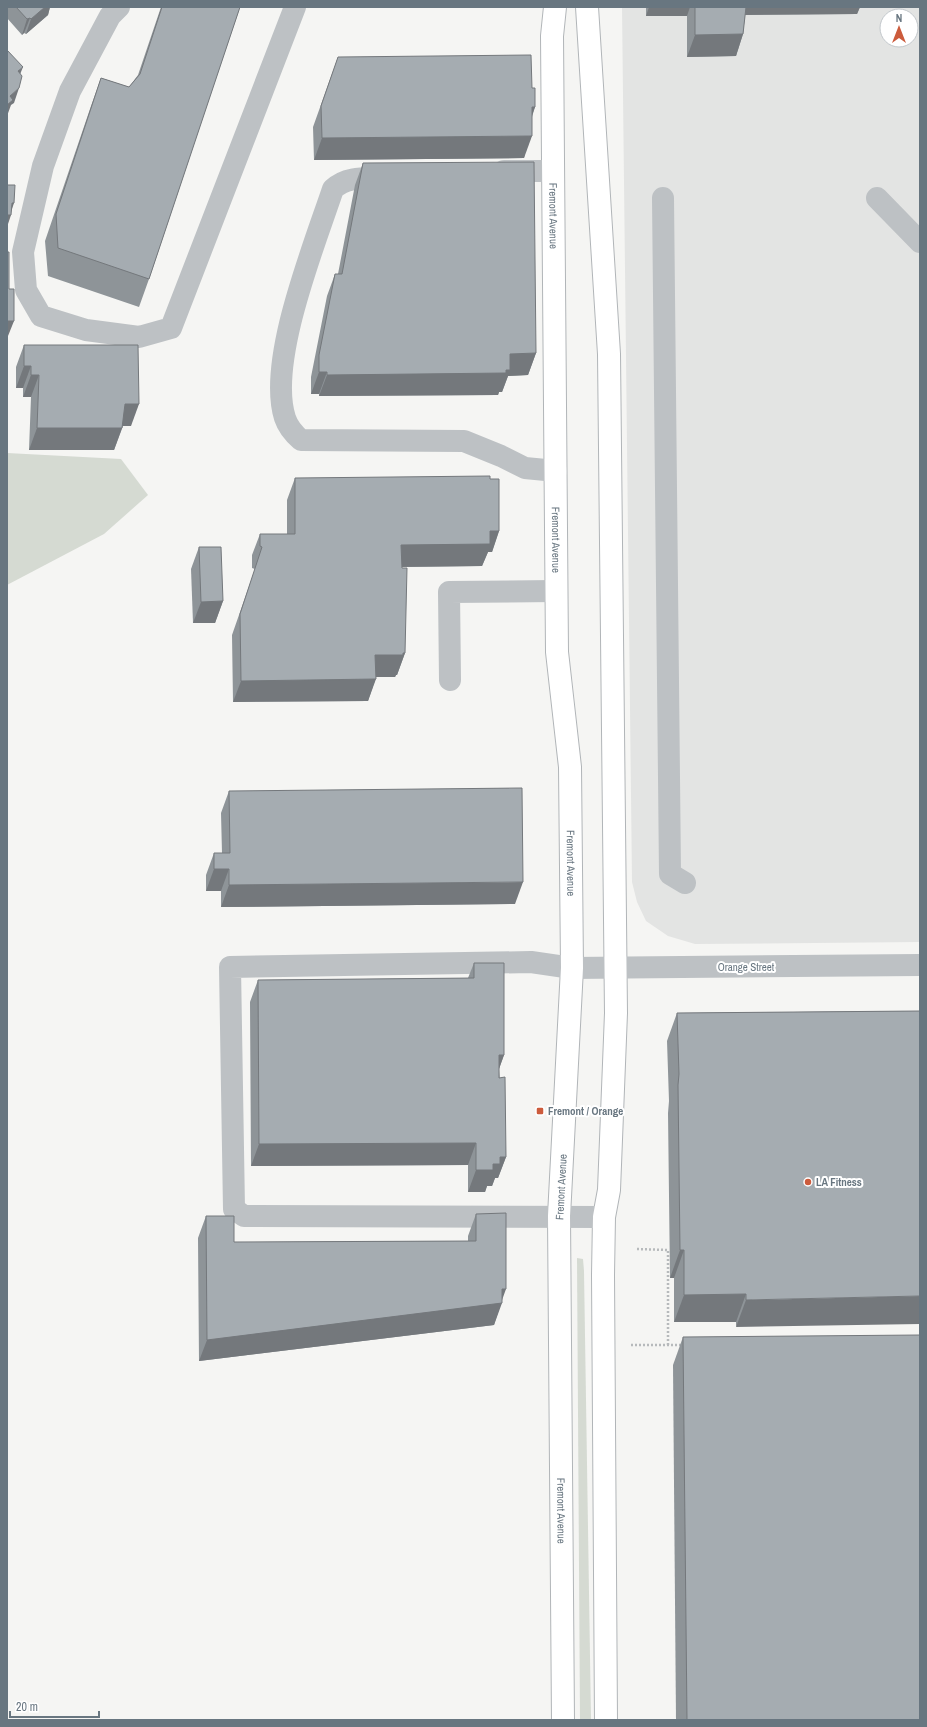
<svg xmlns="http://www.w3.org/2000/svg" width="927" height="1727" font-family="'Archivo Narrow',sans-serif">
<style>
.built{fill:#e3e4e3;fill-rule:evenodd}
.green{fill:#d5dad2}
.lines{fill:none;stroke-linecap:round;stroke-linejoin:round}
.major-casing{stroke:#b1b5b8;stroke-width:24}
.path{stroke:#b7babc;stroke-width:2.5;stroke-dasharray:2 2;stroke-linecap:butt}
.minor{stroke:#bdc1c4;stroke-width:22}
.major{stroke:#fff;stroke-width:22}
.wall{fill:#8e9498}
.shaded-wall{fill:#74787c}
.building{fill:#a5acb1;stroke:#74787c}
.poi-dot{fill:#cc5b3c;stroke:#fff;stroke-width:1.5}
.labels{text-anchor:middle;stroke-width:4;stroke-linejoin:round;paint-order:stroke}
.street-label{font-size:11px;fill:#687680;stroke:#fff}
.poi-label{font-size:11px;font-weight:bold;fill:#687680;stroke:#fff;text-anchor:start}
</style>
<rect width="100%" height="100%" fill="#f5f5f3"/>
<!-- built -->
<path class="built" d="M622 7H920V942L695 944 668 936 646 921 637 902 632 882ZM887 16H911V40H887Z"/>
<!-- green -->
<g class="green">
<polygon points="7,453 121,459 148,495 104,534 7,585"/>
<polygon points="577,1258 583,1259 584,1271 591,1720 580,1720"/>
</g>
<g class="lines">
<!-- major casing -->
<g class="major-casing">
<g id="major">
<path id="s1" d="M555 7 552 36 557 652 570 767 572 968 559 1216 563 1720"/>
<polyline points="587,7 609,354 616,1013 609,1190 604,1217 603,1275 606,1720"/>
</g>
</g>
<!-- path -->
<g class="path">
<polyline points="637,1249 668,1250 668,1345"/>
<polyline points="631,1345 684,1345"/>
</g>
<!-- minor -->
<g class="minor">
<polyline points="119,7 110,16 70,91 43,166 23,252 26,290 41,316 86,330 139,337 171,328 295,7"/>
<polyline points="504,171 553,171"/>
<path d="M387 178C368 179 348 175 333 189 314 246 267 362 285 418 288 427 294 434 301 440L464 441 501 456 525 468 556 471"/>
<polyline points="663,198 670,874 685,883"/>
<polyline points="877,198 920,242"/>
<polyline points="450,680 449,592 556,591"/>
<polyline points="604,1217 244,1216 234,1209 230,967 531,962 572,968 920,965"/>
</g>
<!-- major -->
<use href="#major" class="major"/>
</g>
<!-- wall -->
<g class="wall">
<polygon points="7,7 50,7 48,15 26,34 24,33 22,35 7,18"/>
<polygon points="161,7 240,7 149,279 139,307 48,276 45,241 91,106 101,78 129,87 138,75"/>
<polygon points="646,7 860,7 857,14 745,15 743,34 736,56 687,57 687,16 646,16"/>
<polygon points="338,57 532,88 535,107 532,117 524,158 314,160 313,127"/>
<polygon points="363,163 536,353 528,375 508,376 502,392 499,392 498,395 319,396 319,394 311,394 311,377 327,296 335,274 338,274 355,185"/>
<polygon points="24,345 131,426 123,426 114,450 29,450 31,397 23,397 23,388 16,388 16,367"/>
<polygon points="295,478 490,479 499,531 492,552 488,552 482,566 402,567 405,653 397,675 396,675 395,677 376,677 368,701 233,702 232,635 255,569 252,568 252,555 260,534 287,534 287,500"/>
<polygon points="199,547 223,601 215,623 193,623 191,569"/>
<polygon points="229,791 515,904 221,907 221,891 206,891 206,875 214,853 222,853 221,813"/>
<polygon points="474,963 504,1055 499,1069 506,1157 498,1178 495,1178 492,1186 487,1186 485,1192 468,1192 468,1165 251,1166 250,1002 258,980 468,978"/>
<polygon points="920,1011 736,1327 736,1322 674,1322 674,1278 670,1278 668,1113 669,1101 667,1041 677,1013"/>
<polygon points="476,1214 502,1300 494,1325 199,1361 198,1238 206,1216 234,1242 468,1241 468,1236"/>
<polygon points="683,1337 920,1720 676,1720 673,1365"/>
</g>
<!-- shaded-wall -->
<g class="shaded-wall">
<polygon points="45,7 50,7 48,15 26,34 31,19"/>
<polygon points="649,7 690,7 687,16 646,16"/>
<polygon points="742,7 860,7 857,14 739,15"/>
<polygon points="30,18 24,33 22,35 27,19"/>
<polygon points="743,34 736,56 687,57 695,35"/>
<polygon points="23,67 17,82 18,71"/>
<polygon points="19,88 14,103 11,105 7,116 7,104 10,96"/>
<polygon points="532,107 535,107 527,129"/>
<polygon points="532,136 524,158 314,160 322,138"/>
<polygon points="12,203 14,203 10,215 11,215 7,227 7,215"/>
<polygon points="7,321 14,321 8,336 7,336"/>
<polygon points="536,353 528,375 508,376 502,392 499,392 498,395 319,396 327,375 510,354"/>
<polygon points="24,366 31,366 23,388 16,388"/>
<polygon points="319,372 327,372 319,394 311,394"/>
<polygon points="31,375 39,375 31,397 23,397"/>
<polygon points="125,404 139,404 131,426 117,426"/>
<polygon points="37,428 122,428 114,450 29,450"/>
<polygon points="490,531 499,531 492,552 488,552 482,566 393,567 401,545"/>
<polygon points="223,601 215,623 193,623 201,602"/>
<polygon points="405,653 397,675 396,675 395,677 367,677 375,655"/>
<polygon points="376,679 368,701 233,702 241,681"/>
<polygon points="214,869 229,869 221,891 206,891"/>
<polygon points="523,882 515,904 221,907 229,885"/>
<polygon points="499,1055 504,1055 496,1077"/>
<polygon points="476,1143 468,1165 251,1166 259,1144"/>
<polygon points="500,1157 506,1157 498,1178 495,1178 492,1186 487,1186 485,1192 468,1192 476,1170 493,1164"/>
<polygon points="680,1250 684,1250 674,1278 670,1278"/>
<polygon points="502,1289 506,1289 501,1303 502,1303 494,1325 199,1361 207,1340"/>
<polygon points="746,1294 736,1322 674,1322 684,1295"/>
<polygon points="920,1296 920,1324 736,1327 746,1300"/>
</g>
<!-- building -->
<g class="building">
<polygon points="16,7 45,7 31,19 30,18 27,19"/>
<polygon points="162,7 240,7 149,279 58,248 56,214 101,78 129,87 140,74"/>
<polygon points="695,7 746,7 743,34 695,35"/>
<polygon points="7,50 23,67 18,71 22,76 19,88 10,96 13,100 7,105"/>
<polygon points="531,55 532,88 535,88 535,107 532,107 532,136 322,138 321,106 338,57"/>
<polygon points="534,162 536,353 510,354 510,370 506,370 506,373 327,375 327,372 319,372 319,355 335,274 342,274 363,163"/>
<polygon points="7,185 15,185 14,203 12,203 11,215 7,215"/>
<polygon points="7,252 9,252 9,289 14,289 14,321 7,321"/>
<polygon points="24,345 138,345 139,404 125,404 122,428 37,428 39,375 31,375 31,366 24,366"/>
<polygon points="490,476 490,479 499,479 499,531 490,531 490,544 401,545 402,568 407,568 405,653 403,653 403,655 375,655 376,679 241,681 240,614 262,547 260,546 260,534 295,534 295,478"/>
<polygon points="199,547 221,547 223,601 201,602"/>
<polygon points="522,788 523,882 229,885 229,869 214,869 214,853 230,853 229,791"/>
<polygon points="474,963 504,963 504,1055 499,1055 499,1078 505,1077 506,1157 500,1157 500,1164 493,1164 493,1170 476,1170 476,1143 259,1144 258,980 474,978"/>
<polygon points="920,1011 920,1296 746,1300 746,1294 684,1295 684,1250 680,1250 678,1085 679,1074 677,1013"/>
<polygon points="506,1213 506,1289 502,1289 502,1303 207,1340 206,1216 234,1216 234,1242 476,1241 476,1214"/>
<polygon points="920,1335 920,1720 687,1720 683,1337"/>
</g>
<!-- markers -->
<g class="poi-dot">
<rect x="536" y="1107" width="8" height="8" rx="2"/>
<circle cx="808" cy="1182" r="4"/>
</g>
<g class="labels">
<!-- street labels -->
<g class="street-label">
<text dy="4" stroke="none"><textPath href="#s1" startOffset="209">Fremont Avenue</textPath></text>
<text dy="4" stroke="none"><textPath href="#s1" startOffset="533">Fremont Avenue</textPath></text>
<text dy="4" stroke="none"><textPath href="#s1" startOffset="857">Fremont Avenue</textPath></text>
<text x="746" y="971">Orange Street</text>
<text transform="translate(561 1187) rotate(-87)" y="4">Fremont Avenue</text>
<text dy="4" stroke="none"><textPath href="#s1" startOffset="1505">Fremont Avenue</textPath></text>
</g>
<!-- poi labels -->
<g class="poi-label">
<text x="548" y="1115">Fremont / Orange</text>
<text x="816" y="1186">LA Fitness</text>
</g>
</g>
<!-- border -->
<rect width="927" height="1727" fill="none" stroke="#687680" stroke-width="16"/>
<!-- north arrow -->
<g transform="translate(899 28)"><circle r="19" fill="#ffffff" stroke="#c3c8cc"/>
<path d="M0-3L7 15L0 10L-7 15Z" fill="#cc5b3c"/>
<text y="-6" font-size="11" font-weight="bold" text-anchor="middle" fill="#687680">N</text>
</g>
<!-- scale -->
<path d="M10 1711v6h89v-6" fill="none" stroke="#687680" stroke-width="2"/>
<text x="16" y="1711" font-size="12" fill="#687680" stroke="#ffffff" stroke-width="3" paint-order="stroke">20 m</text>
</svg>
